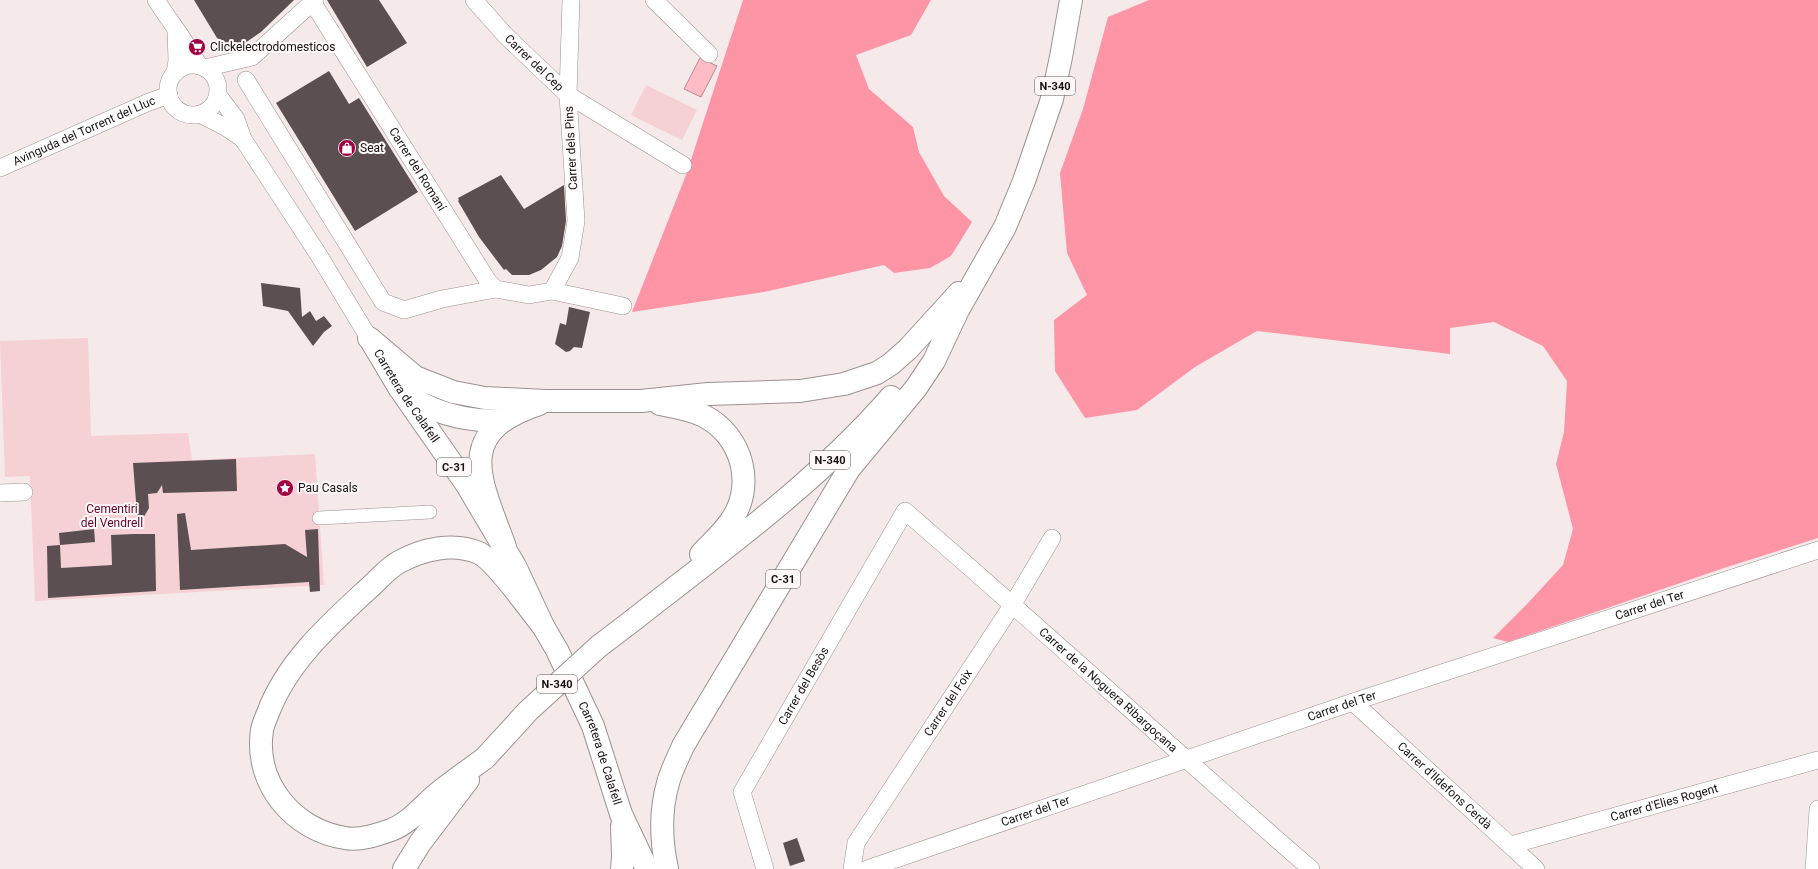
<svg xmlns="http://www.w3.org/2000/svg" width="1818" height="869" font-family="Roboto,sans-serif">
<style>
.green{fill:#f5d0d5}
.forest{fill:#fd95a7}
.water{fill:#fdbcc6;stroke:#b88a91}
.building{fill:#5b4f51}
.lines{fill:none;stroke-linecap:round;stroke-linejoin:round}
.pedestrian-casing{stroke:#9d9192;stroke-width:14}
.minor-casing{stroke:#9d9192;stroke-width:18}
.primary-casing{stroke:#9d9192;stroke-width:24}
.trunk-casing{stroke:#9d9192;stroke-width:24}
.pedestrian{stroke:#fff;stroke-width:13}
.minor{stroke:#fff;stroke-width:17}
.primary{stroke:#fff;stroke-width:22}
.trunk{stroke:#fff;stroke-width:22}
.trunk-bridge-casing{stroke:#9d9192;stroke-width:24;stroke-linecap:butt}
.trunk-bridge{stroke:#fff;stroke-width:22}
.labels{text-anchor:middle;stroke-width:4;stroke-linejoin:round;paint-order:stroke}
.shield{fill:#fef8f9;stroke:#5d5859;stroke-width:1}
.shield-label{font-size:11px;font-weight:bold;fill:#181414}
.poi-label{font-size:12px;fill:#181414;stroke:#fef8f9;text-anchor:start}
.street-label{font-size:12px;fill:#181414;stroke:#fef8f9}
.park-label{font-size:12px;fill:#630426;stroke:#fef8f9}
</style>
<rect width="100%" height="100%" fill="#f6e9ea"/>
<!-- green -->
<g class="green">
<polygon points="646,85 697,110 682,140 631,115"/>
<polygon points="88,338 91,436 188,433 192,460 315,454 324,585 35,601 30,476 5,477 0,341"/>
</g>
<!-- forest -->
<g class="forest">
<polygon points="743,0 931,0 911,35 856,55 869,89 913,127 919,152 944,196 972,222 951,256 930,268 894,273 884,265 764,292 632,312 686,175"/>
<polygon points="1149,0 1818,0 1818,538 1724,568 1508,642 1493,638 1528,603 1563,565 1573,529 1556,464 1564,432 1567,381 1543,346 1494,322 1450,328 1450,354 1257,331 1195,367 1137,410 1085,418 1055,371 1054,320 1087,295 1067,253 1060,173 1083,109 1108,17"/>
</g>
<!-- water -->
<polygon class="water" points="700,58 717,66 701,97 684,89"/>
<!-- building -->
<g class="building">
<polygon points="194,0 294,0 261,32 242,45 226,43 217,38"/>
<polygon points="327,0 379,0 407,43 367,67"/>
<polygon points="329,71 349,104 359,98 418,192 355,231 276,103"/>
<polygon points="501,175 524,209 564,185 566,221 562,246 557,257 541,270 529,275 512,275 506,269 504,270 479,237 458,201 459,200 458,198"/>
<polygon points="261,283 300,288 302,317 310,311 316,321 324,316 332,326 324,332 313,346 288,311 263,306"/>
<polygon points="569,307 590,312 582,348 574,347 570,351 566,352 555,344 560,323 566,325"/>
<polygon points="236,459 237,491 163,493 162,485 157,493 148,494 149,508 138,527 133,463"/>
<polygon points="185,513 191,550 285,544 307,557 305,530 318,529 320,591 310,592 309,582 180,590 177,514"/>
<polygon points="94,529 95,542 60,545 59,533"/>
<polygon points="134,534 155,534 156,591 48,598 47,546 60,545 61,568 112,565 111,535"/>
<polygon points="797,838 805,861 790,866 783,843"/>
</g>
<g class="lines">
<!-- pedestrian casing -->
<g class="pedestrian-casing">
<polyline id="pedestrian" points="319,518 430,512"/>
</g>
<!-- minor casing -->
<g class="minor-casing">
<g id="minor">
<path d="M156 0C170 22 187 42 199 66"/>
<path id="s1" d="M311 0 488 281 496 289 529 295 552 291 623 306"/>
<path id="s2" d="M474 0 506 36 568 95 683 165"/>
<polyline points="654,0 709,54"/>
<circle cx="193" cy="90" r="25"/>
<polyline points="205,68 252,57 315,0"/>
<polyline points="175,73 177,61 176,31"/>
<polyline points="246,80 383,302 404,310 442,299 496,289"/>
<polyline points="218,95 236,119 243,139 318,254 369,338"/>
<polyline points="200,114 227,128 243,139"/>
<path id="s3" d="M0 168 149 102 169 95"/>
<polyline points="552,291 570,258 576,221 568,95 571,0"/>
<polyline points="0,493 24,492"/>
<path id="s4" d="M1353 702 1536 869"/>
<path id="s5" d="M1511 845 1818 760"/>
<path id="s6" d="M765 869 742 792 905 511C1042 629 1175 751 1311 869"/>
<path id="s7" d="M852 869 856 843 1013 604 1052 538"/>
<path id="s8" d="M867 869 1353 702 1818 550"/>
<polyline points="1814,869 1818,809"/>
</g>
</g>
<!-- primary casing -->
<g class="primary-casing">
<g id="primary">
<path id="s9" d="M372 342 400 389 467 485 515 566 543 626 557 650 593 726 621 814 647 869"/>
<polyline points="622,869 623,857 622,826"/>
</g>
</g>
<!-- trunk casing -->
<g class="trunk-casing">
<g id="trunk">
<polyline points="369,338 415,377 453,392 485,398 546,401 641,401 708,394 800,391 844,384 877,373 891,364 908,349 959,293"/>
<path d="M400 389C409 395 419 403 429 407 451 417 478 422 502 420"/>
<path d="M660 404C674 407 691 409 704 416 743 436 756 487 730 522 722 534 710 544 701 554"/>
<path d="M505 547C482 482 451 433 539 404"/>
<path d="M636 618C724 549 817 482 891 397"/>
<path d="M485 758C469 770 453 781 438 793 423 805 410 823 391 830 377 835 359 841 345 838 293 830 254 783 262 730 263 724 266 718 268 713 287 662 330 624 369 588 378 580 388 568 399 562 423 549 453 542 479 553 496 561 529 609 543 626"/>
<polyline points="404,869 420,843 468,780"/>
<path d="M667 869C661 841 660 811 668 783 671 771 678 758 683 746L849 469 916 388 934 361 958 310 1005 227 1024 181 1052 99 1061 57 1071 0"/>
</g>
</g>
<!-- pedestrian -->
<use href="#pedestrian" class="pedestrian"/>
<!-- minor -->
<use href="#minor" class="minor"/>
<!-- primary -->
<use href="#primary" class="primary"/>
<!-- trunk -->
<use href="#trunk" class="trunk"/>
<!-- trunk-bridge casing -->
<g class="trunk-bridge-casing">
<polyline id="trunk-bridge" points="485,758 528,711 598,647 636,618"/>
</g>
<!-- trunk-bridge -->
<use href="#trunk-bridge" class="trunk-bridge"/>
</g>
<!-- icons -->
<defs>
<g id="supermarket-disc" transform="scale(0.9)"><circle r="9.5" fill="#a00140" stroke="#fef8f9"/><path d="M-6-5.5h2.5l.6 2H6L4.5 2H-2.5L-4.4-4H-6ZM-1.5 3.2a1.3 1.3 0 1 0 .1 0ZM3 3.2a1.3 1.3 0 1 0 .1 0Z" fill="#fff"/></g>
<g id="shop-disc" transform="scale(0.9)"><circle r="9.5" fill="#a00140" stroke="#fef8f9"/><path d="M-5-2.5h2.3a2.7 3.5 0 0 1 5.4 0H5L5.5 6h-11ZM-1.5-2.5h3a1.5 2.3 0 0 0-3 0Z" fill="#fff"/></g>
<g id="sight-disc" transform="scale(0.9)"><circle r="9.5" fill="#a00140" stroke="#fef8f9"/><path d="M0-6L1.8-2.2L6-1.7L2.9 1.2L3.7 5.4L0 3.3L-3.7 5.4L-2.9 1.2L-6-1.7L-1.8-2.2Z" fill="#fff"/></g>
</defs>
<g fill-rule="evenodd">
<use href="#supermarket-disc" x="197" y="47"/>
<use href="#shop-disc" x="347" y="148"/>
<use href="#sight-disc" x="285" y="488"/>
</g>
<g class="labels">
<!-- shield labels -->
<g class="shield">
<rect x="1035" y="77" width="40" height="18" rx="3"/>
<rect x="810" y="451" width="40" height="18" rx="3"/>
<rect x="437" y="458" width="34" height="18" rx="3"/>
<rect x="766" y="570" width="34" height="18" rx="3"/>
<rect x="537" y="675" width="40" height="18" rx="3"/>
</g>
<g class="shield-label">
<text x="1055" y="90">N-340</text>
<text x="830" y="464">N-340</text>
<text x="454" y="471">C-31</text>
<text x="783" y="583">C-31</text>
<text x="557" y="688">N-340</text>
</g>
<!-- poi labels -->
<g class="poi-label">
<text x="210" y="51">Clickelectrodomesticos</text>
<text x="360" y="152">Seat</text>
<text x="298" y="492">Pau Casals</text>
</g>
<!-- street labels -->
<g class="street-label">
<text dy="4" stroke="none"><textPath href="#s2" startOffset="87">Carrer del Cep</textPath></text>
<text dy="4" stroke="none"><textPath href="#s3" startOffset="92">Avinguda del Torrent del Lluc</textPath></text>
<text transform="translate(571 148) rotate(-93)" y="4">Carrer dels Pins</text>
<text dy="4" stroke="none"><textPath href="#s1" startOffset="200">Carrer del Romaní</textPath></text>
<text dy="4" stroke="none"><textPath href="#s9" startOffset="64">Carretera de Calafell</textPath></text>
<text dy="4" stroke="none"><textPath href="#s8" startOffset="826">Carrer del Ter</textPath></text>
<text dy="4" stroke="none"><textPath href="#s6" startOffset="203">Carrer del Besòs</textPath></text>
<text dy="4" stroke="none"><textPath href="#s6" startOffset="676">Carrer de la Noguera Ribargoçana</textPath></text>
<text dy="4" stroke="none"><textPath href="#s7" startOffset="194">Carrer del Foix</textPath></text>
<text dy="4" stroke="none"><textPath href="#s8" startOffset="502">Carrer del Ter</textPath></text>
<text dy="4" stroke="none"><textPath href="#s9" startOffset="472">Carretera de Calafell</textPath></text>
<text dy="4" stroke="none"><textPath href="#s4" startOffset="124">Carrer d'Ildefons Cerdà</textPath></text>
<text dy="4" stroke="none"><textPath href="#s5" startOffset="159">Carrer d'Elies Rogent</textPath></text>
<text dy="4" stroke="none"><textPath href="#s8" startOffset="178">Carrer del Ter</textPath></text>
</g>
<!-- park labels -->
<g class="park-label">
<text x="112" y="513">Cementiri<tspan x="112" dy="14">del Vendrell</tspan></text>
</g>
</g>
</svg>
